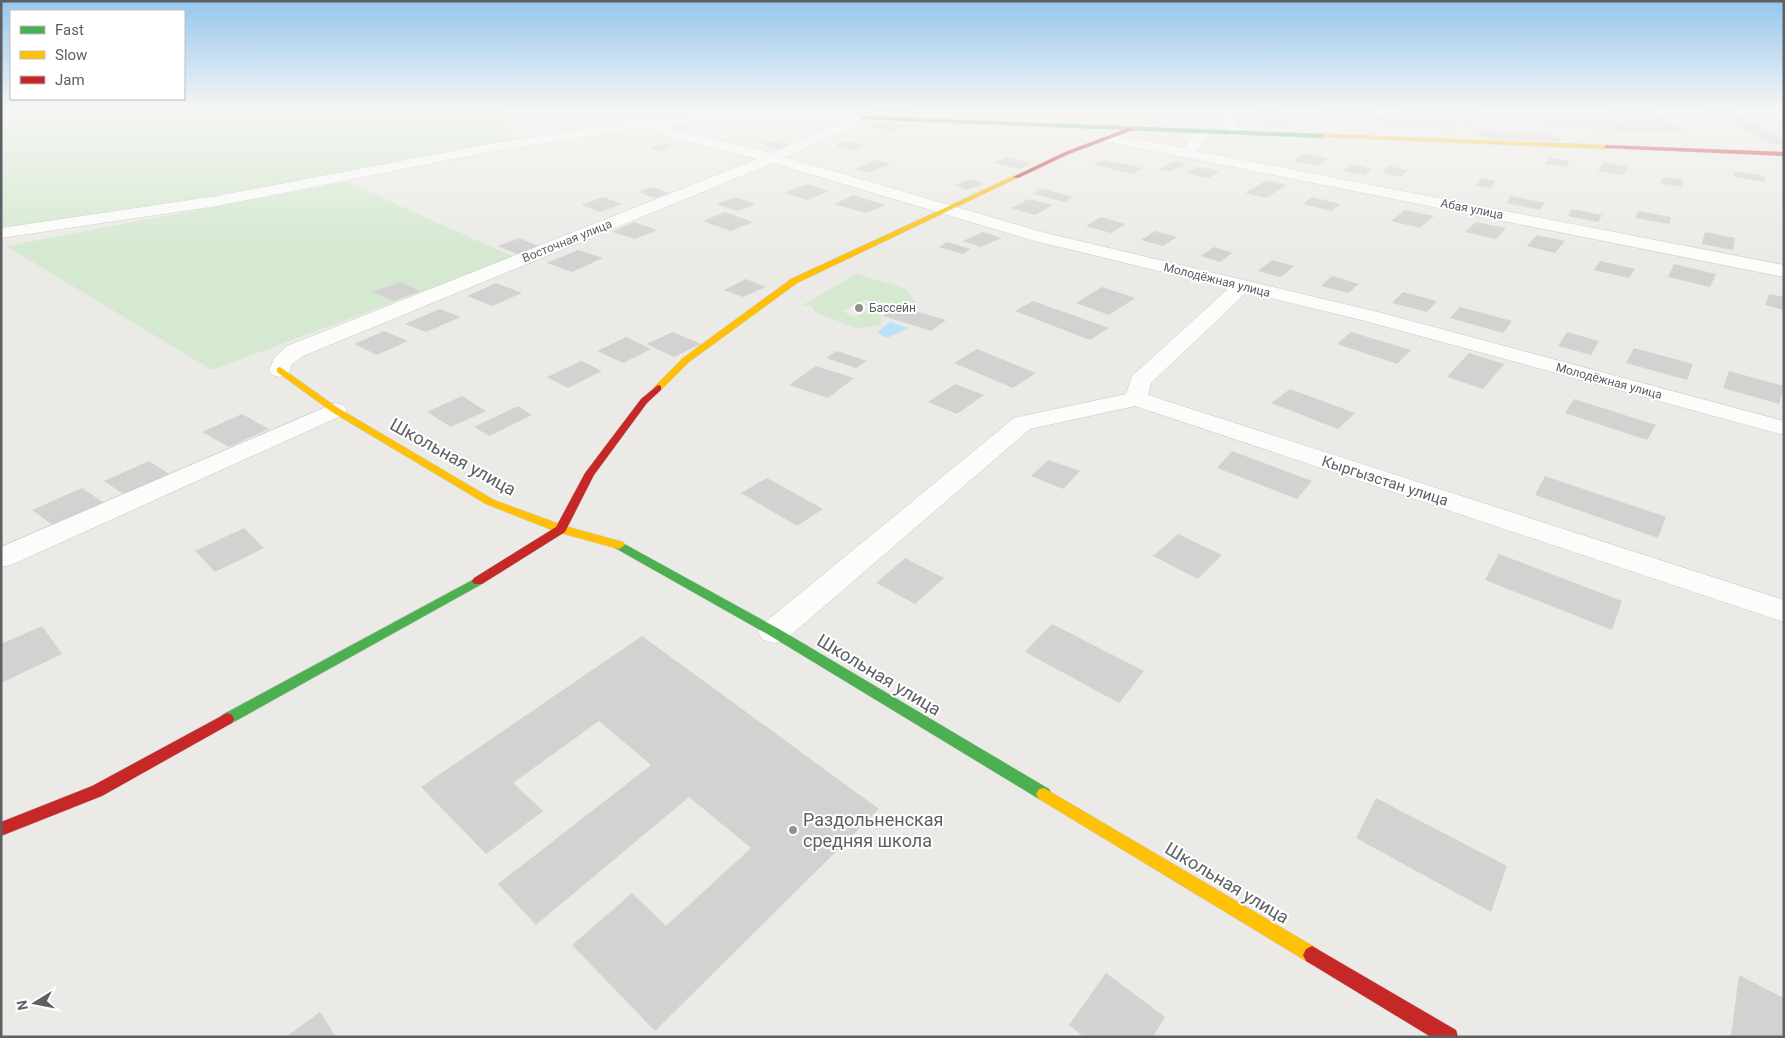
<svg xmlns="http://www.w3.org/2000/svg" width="1785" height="1038" font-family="Roboto,sans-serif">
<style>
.green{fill:#d4e9cf}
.water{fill:#b9e2f8}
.building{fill:#d4d2d0}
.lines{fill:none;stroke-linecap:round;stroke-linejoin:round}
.street-casing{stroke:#c7c7c6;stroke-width:1}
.fast-casing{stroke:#c8c8c8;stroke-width:1}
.slow-casing{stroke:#c8c8c8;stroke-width:1}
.jam-casing{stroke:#c8c8c8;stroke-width:1}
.street{fill:#fcfcfb;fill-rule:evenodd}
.fast{fill:#4caf50;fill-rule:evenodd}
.slow{fill:#ffc107;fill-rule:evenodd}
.jam{fill:#c62828;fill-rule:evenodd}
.poi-dot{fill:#8e9092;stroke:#fff;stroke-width:2}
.labels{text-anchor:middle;stroke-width:4;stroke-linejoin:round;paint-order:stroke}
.far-street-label{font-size:12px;fill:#5b6065;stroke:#fff}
.far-poi-label{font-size:12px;fill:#5b6065;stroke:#fff;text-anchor:start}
.street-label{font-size:15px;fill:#5b6065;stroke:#fff}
.near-street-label{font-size:18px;fill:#5b6065;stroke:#fff}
.near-poi-label{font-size:18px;fill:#5b6065;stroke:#fff;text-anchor:start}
</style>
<rect width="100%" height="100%" fill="#eceae6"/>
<!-- green -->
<g class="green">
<polygon points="1,108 498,108 517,139 227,194 1,228"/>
<polygon points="347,182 514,257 212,370 6,246"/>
<polygon points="857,274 906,289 919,307 865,300 842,311 854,317 879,306 882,324 858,329 815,312 811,305 801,306"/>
</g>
<!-- water -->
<polygon class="water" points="890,322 908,328 887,338 877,332"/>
<!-- building -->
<g class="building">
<polygon points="879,108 916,108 912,112 877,110"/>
<polygon points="1254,108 1278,108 1289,126 1263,125"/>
<polygon points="1325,108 1368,108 1374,117 1445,120 1434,108 1473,108 1483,117 1470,117 1478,125 1452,123 1458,130 1382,126 1378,120 1331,118"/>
<polygon points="1398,108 1431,108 1437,115 1402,113"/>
<polygon points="1607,108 1646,108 1688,132 1549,128 1535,118 1627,121"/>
<polygon points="1704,108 1723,108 1784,139 1784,145 1772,144"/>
<polygon points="880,122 903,126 894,131 871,128"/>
<polygon points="1474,130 1551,133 1564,141 1485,139"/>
<polygon points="771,141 788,145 779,149 761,144"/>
<polygon points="845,141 865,145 856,150 835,146"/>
<polygon points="666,143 676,146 661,151 650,148"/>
<polygon points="1302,153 1328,158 1318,166 1293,161"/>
<polygon points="1007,157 1032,163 1020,169 994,163"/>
<polygon points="1549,158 1570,161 1566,167 1545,164"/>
<polygon points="877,160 891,164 867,173 854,169"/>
<polygon points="1105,160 1143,168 1132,174 1094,165"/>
<polygon points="1175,161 1187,164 1170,171 1159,169"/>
<polygon points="1603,162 1628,166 1624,175 1598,171"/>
<polygon points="1351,164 1372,169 1365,175 1343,171"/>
<polygon points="1389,166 1408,170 1401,177 1382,173"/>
<polygon points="1197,167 1219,171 1209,178 1187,173"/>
<polygon points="1734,171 1765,176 1765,182 1734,177"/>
<polygon points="1663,177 1684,180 1682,187 1660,183"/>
<polygon points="1482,178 1496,181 1490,188 1476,186"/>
<polygon points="972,179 984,184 966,190 954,185"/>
<polygon points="1267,180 1287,185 1266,198 1245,193"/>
<polygon points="807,184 829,191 807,200 784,193"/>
<polygon points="652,187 669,193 655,198 638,192"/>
<polygon points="1042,189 1073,197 1065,202 1033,194"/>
<polygon points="853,195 886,205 866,213 834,204"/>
<polygon points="1511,196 1545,203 1540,210 1506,203"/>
<polygon points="603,197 622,204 600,212 581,205"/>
<polygon points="735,197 755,204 737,211 717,204"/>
<polygon points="1312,197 1340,204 1331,211 1302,204"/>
<polygon points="1029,199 1053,205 1035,215 1011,208"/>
<polygon points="1572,209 1602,215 1598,222 1568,216"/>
<polygon points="1405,210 1434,216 1420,228 1391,221"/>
<polygon points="1638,211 1671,217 1669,224 1635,218"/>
<polygon points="725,212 753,222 731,231 703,221"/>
<polygon points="1101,217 1126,224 1111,233 1086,226"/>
<polygon points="634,222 657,230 635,239 612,232"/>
<polygon points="1476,222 1506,228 1496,239 1465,232"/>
<polygon points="1155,231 1177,237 1163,246 1141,240"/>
<polygon points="983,232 1001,238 981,247 963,241"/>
<polygon points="1705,232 1735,238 1733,250 1702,244"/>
<polygon points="1537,235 1565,241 1555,253 1527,246"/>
<polygon points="519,238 539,246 517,254 498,246"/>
<polygon points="947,242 971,249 963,254 939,247"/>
<polygon points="1214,247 1232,253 1220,262 1201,256"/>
<polygon points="578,250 603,258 572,272 547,263"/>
<polygon points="1272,260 1294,266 1281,277 1258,271"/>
<polygon points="1600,261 1635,269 1629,278 1594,270"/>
<polygon points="1674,264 1716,274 1710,287 1668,277"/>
<polygon points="1332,276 1359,284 1348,293 1321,286"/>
<polygon points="746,279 766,287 743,297 724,290"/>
<polygon points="400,282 420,291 394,301 373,292"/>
<polygon points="496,283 522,293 492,306 467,296"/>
<polygon points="1102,287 1135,298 1109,315 1076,303"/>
<polygon points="1403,292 1437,301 1427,312 1392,303"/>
<polygon points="1769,294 1784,297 1784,310 1765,305"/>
<polygon points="1033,301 1109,328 1090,340 1015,311"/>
<polygon points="898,306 946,320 931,331 883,316"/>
<polygon points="1460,307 1512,321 1503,333 1450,318"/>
<polygon points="440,309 461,317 426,332 405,324"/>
<polygon points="384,331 408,341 377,355 354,344"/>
<polygon points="673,332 701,344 674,357 646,344"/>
<polygon points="1351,332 1411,350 1397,364 1337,344"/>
<polygon points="1567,332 1599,341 1591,355 1558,346"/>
<polygon points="626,337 651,349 623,363 597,351"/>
<polygon points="1634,348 1693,364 1687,380 1626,363"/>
<polygon points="977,349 1036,373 1013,388 954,363"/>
<polygon points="837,351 867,361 856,368 826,358"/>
<polygon points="1469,353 1504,364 1483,389 1447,377"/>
<polygon points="581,361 602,371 568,388 547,377"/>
<polygon points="816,366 854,378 828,398 789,385"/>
<polygon points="1729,371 1784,386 1779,404 1723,388"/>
<polygon points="955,384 984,395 957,414 928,402"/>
<polygon points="1290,389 1355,413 1338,429 1271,403"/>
<polygon points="462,396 486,411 451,427 427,412"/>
<polygon points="1574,399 1656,425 1647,440 1565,413"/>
<polygon points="518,406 532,415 489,436 474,427"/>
<polygon points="242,414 269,429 229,447 202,432"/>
<polygon points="1232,451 1312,481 1297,499 1217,468"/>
<polygon points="1048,460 1080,471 1063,489 1031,476"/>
<polygon points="149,461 171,475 126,496 104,481"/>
<polygon points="1545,476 1666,517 1658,538 1535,495"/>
<polygon points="767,478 823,509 797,526 741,493"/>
<polygon points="82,488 104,503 54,526 32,510"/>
<polygon points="244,528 264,548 215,572 195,551"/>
<polygon points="1178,534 1222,555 1198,579 1153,556"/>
<polygon points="1499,554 1622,601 1612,630 1485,580"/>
<polygon points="905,558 944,578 915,604 876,583"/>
<polygon points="1052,624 1144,671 1119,703 1025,652"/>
<polygon points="42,626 62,654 1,683 1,644"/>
<polygon points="642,636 879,809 655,1031 572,945 632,893 666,926 751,848 689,797 536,925 498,884 651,765 599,721 513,783 543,811 486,854 421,787"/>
<polygon points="1376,798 1507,866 1491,912 1356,838"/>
<polygon points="1106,973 1165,1017 1153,1037 1084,1037 1069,1025"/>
<polygon points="1739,975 1784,998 1784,1037 1731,1036"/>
<polygon points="320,1012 336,1037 286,1037"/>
</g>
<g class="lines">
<!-- street casing -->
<g class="street-casing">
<g id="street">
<polygon points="1217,108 1229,108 1241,133 1239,136 1229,136"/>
<path d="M718 113 866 115 868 118 866 121 785 157 1042 232 1378 312 1784 421V435L1365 321 1247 292 1151 383 1148 395 1784 600V622L1135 406 1030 429 785 640 774 643 763 640 758 632 763 624 1014 418 1126 394 1132 376 1229 288 1031 240 773 163 303 356 292 364 288 375 280 377 272 375 269 370 275 357 287 346 757 159 664 136 650 127 489 152 217 206 1 238V228L217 196 489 144 639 120ZM718 121 842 122 771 153 674 130 666 126Z"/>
<polygon points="1204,128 1211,132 1196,151 1784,265 1784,277 1108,142 1101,138 1108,134 1184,148 1199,129"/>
<polygon points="335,403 343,405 347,410 343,415 11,565 1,567 1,547"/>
</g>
</g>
<!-- fast casing -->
<g class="fast-casing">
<g id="fast">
<polygon points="861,116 1324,134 1327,136 1324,138 859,119"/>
<polygon points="619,541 779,629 1049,789 1052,794 1049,799 1044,800 1039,799 769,635 615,548 613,545 615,542"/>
<polygon points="478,577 482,578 484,581 482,584 232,723 227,725 222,723 220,719 222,715"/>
</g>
</g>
<!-- slow casing -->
<g class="slow-casing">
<g id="slow">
<polygon points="1324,134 1606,145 1609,147 1606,149 1322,137"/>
<polygon points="1014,176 1019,177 797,283 689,362 661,390 655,390 653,388 683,358 791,279"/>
<polygon points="280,367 338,408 494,500 565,526 623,542 625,545 619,549 557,532 486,504 332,412 277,372 277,368"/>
<polygon points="1044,788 1318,949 1321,955 1318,961 1312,964 1306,961 1039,799 1036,794 1039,789"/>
</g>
</g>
<!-- jam casing -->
<g class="jam-casing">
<g id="jam">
<polygon points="1131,127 1133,130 1069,154 1018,178 1013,177 1065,152"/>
<polygon points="1606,145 1784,152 1784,156 1604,148"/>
<polygon points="658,385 661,386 661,390 647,403 594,475 565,532 482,584 474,584 472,581 474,578 556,527 585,473 641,399"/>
<polygon points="227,713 232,715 234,719 232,723 102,796 1,836 1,822 92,786"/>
<polygon points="1312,946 1456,1030 1458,1037 1431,1037 1306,961 1303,955 1306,949"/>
</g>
</g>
<!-- street -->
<use href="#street" class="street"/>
<!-- fast -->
<use href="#fast" class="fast"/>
<!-- slow -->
<use href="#slow" class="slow"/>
<!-- jam -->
<use href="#jam" class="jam"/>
</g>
<!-- sky -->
<linearGradient id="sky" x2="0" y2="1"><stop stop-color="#95c6ee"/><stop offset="0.43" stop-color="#f6f6f4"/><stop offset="1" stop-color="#f6f6f4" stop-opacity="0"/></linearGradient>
<rect width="1785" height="253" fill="url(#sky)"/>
<!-- markers -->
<g class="poi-dot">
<circle cx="859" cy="308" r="5"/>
<circle cx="793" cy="830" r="5"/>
</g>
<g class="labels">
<!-- far-street labels -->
<g class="far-street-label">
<text transform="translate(1472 209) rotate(11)" y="4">Абая улица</text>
<text transform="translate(567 241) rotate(-22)" y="4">Восточная улица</text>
<text transform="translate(1217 280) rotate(14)" y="4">Молодёжная улица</text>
<text transform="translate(1609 381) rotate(15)" y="4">Молодёжная улица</text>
</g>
<!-- far-poi labels -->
<g class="far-poi-label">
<text x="869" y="312">Бассейн</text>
</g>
<!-- street labels -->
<g class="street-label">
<text transform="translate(1385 481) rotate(18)" y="5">Кыргызстан улица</text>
</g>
<!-- near-street labels -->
<g class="near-street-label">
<text transform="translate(453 457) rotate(29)" y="6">Школьная улица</text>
<text transform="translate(879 675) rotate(31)" y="6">Школьная улица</text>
<text transform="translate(1227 883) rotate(31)" y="6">Школьная улица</text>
</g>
<!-- near-poi labels -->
<g class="near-poi-label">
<text x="803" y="826">Раздольненская<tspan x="803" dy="21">средняя школа</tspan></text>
</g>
</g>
<!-- border -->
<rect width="1785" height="1038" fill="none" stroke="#5b6065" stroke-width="5"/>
<!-- legend -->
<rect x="10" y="10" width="175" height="90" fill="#ffffff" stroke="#bdbfc1"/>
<rect x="20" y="26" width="25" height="8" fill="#4caf50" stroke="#bdbfc1"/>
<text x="55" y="35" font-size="15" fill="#5b6065">Fast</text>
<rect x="20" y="51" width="25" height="8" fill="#ffc107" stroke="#bdbfc1"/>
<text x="55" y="60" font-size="15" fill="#5b6065">Slow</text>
<rect x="20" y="76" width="25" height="8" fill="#c62828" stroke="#bdbfc1"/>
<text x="55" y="85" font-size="15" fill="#5b6065">Jam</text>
<!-- north arrow -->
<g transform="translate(35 1003) rotate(260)" stroke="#ffffff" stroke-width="4" paint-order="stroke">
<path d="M0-4L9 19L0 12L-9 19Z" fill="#5b6065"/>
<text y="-8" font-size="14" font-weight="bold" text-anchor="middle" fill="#5b6065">N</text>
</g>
</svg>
